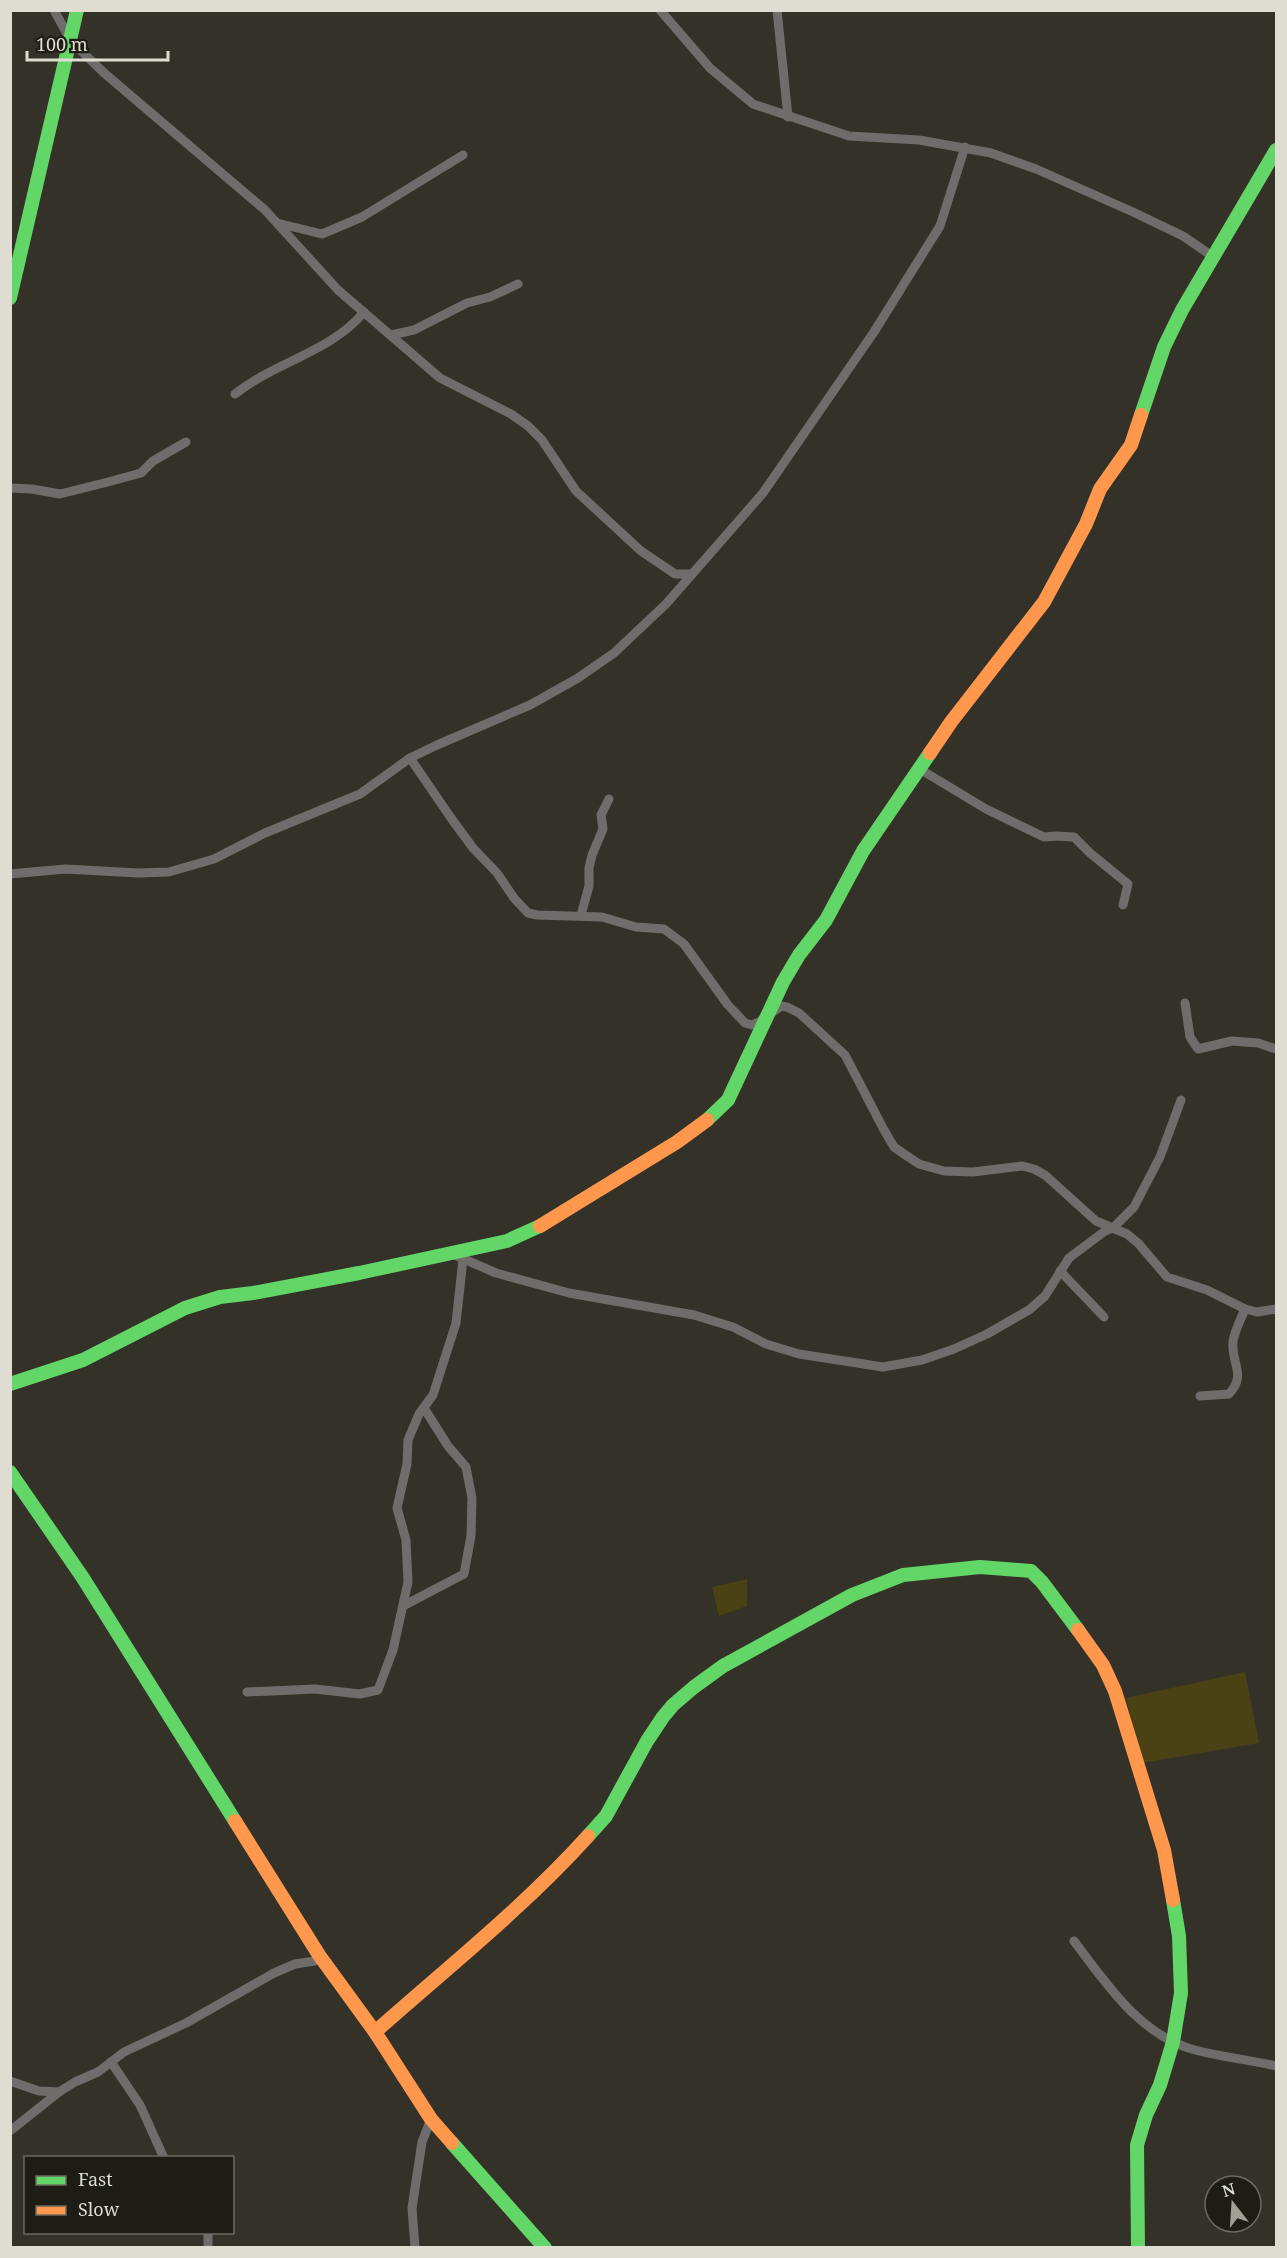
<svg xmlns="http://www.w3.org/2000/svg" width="1287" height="2258" font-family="'Noto Serif',serif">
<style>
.green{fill:#4a4214}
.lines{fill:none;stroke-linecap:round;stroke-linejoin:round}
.street{stroke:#6f6d6b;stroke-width:9}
.fast{stroke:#63d668;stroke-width:14}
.slow{stroke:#ff974d;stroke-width:14}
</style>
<rect width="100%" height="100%" fill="#343228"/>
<!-- green -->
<g class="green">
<polygon points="747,1579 747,1606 719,1616 712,1587"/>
<polygon points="1245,1672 1259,1743 1142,1763 1126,1698"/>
</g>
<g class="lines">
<!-- street -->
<g class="street">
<polyline points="54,10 71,41 103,72 265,210 338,290 440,378 511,414 528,426 542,440 576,491 641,551 675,574 692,574"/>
<polyline points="660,10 710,68 753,104 849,136 919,140 991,153 1036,169 1133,212 1183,236 1212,256"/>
<polyline points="777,10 788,117"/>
<polyline points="277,223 322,234 362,217 463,155"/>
<polyline points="391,335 414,330 467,303 490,297 518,284"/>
<path d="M235 394C275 362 331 352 364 312"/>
<polyline points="10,488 32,489 60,494 108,482 141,473 153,461 186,442"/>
<polyline points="410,758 451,818 473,848 497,873 514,898 528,913 537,915 602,917 636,927 664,929 684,944 728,1005 745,1023 752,1025 759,1022 781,1006 787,1007 799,1013 845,1055 884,1130 894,1147 904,1154 919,1164 944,1171 973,1172 1022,1166 1034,1169 1045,1175 1096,1221 1127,1234 1138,1243 1167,1277 1207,1290 1245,1309 1257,1312 1276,1309"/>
<polyline points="918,768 986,809 1044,837 1056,836 1074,837 1090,853 1128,884 1123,905"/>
<polyline points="10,874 65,869 138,873 169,872 214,859 265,833 360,794 410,758 437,745 530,705 578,678 614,653 666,604 763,493 874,332 940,226 965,147"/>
<polyline points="581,915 589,886 589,868 592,855 603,829 601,815 609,799"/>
<polyline points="1185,1003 1190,1037 1198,1049 1232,1041 1258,1043 1276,1049"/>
<polyline points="450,1253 496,1273 569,1293 694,1315 733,1327 766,1344 799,1354 883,1367 922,1360 954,1349 987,1334 1029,1310 1045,1296 1069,1258 1105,1231 1113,1228 1134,1207 1160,1157 1181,1100"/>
<polyline points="1060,1271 1104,1317"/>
<path d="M1200 1396 1229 1394C1247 1375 1231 1363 1233 1342 1234 1332 1241 1319 1245 1309"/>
<polyline points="403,1606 464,1574 471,1536 472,1498 466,1467 448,1446 424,1408"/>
<polyline points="247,1692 315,1689 360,1694 378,1690 393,1650 408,1582 406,1540 397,1508 407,1464 408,1440 419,1414 433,1395 456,1323 463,1259"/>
<path d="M1074 1941C1106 1983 1140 2036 1195 2050 1222 2057 1250 2060 1276 2066"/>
<polyline points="111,2062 140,2105 164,2158"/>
<polyline points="10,2081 39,2091 59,2092"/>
<polyline points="10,2131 59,2092 75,2082 98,2072 124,2052 186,2023 274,1973 295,1964 315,1961 319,1955"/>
<polyline points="208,2248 208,2232"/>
<polyline points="415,2248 412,2208 422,2142 431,2119"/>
</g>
<!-- fast -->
<g class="fast">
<polyline points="10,298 77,10"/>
<polyline points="1141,415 1164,347 1182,310 1276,150"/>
<polyline points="707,1120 728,1100 783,982 799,955 826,920 863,851 930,753"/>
<polyline points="10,1384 83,1360 185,1308 220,1297 253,1293 359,1273 507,1241 540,1226"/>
<polyline points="10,1472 83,1578 235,1821"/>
<polyline points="588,1836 606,1816 647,1741 663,1717 673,1705 694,1687 723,1666 852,1595 903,1575 980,1567 1031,1571 1042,1582 1078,1630"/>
<polyline points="452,2143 545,2248"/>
<polyline points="1138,2248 1137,2145 1146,2115 1160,2085 1173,2042 1181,1993 1179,1936 1173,1900"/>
</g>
<!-- slow -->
<g class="slow">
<polyline points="930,753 951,722 1044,602 1086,524 1100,489 1131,445 1141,415"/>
<polyline points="540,1226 677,1142 707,1120"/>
<polyline points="1078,1630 1103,1665 1115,1691 1164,1850 1173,1900"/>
<polyline points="235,1821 319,1955 375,2032 431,2119 452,2143"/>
<path d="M375 2032C447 1968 524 1907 588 1836"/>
</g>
</g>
<!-- border -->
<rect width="1287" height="2258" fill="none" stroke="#dfddd1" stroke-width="24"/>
<!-- legend -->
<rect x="24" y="2156" width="210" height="78" fill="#1e1d15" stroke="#6b6a60" stroke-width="1.5"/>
<rect x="36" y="2176" width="30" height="9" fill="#63d668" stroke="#6b6a60" stroke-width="1.5"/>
<text x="78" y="2186" font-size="18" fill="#dfddd1">Fast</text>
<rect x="36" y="2206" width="30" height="9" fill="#ff974d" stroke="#6b6a60" stroke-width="1.5"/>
<text x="78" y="2216" font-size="18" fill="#dfddd1">Slow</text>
<!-- north arrow -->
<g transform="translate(1233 2204) rotate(343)"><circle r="28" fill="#1e1d15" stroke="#6b6a60" stroke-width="1.5"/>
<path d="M0-4.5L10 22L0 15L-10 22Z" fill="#a3a196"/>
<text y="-9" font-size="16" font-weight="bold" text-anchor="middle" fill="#dfddd1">N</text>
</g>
<!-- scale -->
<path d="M27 51v9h141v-9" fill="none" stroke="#dfddd1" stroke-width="3"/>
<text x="36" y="51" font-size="18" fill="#dfddd1" stroke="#1e1d15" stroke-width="4.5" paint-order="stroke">100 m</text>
</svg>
